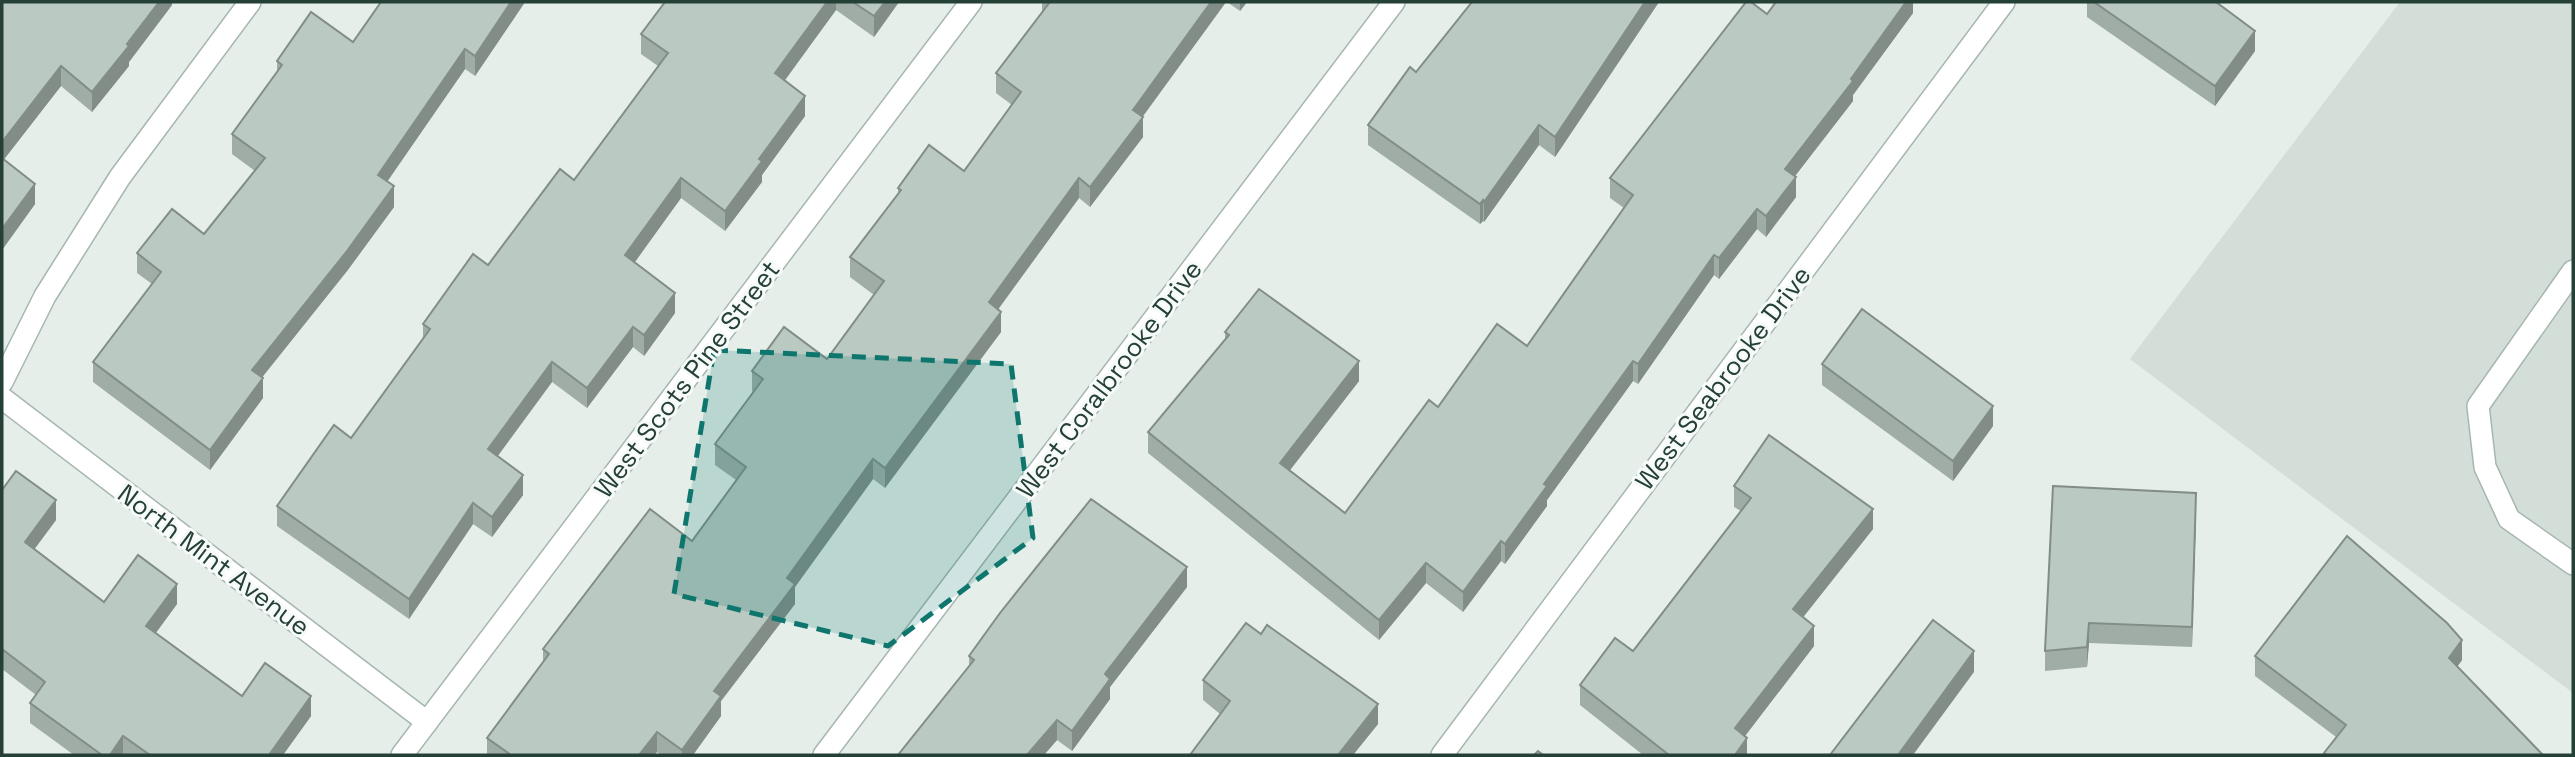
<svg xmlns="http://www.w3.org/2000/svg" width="2575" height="757" font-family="'Space Grotesk',sans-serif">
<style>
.built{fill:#d3ded8}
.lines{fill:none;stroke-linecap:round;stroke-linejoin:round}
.minor-casing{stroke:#a7b6b0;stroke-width:24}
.minor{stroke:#fff;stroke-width:21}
.wall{fill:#a0ada7}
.shaded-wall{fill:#828d88}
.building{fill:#bac9c2;stroke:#828d88;stroke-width:2}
.marked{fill:#0f766e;fill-opacity:0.2;stroke:#0f766e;stroke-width:5;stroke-dasharray:14 9;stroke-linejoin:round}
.labels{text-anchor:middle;stroke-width:6;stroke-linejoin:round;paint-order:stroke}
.street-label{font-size:26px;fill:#244037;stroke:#f6faf8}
</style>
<rect width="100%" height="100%" fill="#e5eee9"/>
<!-- built -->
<polygon class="built" points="2400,2 2573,2 2573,693 2130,359"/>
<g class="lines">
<!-- minor casing -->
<g class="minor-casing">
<g id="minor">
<polyline points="2573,271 2478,406 2485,467 2509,519 2573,564"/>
<polyline points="2,382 45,296 120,177 250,2"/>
<polyline points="2,398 427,722"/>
<polyline points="402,755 971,2"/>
<polyline points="824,755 1394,2"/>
<polyline points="1442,755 2004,2"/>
</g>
</g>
<!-- minor -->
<use href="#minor" class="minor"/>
</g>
<!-- wall -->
<g class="wall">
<polygon points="2,2 172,2 172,5 129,62 129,66 92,112 61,86 4,159 35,204 2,250"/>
<polygon points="525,2 475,76 465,69 387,181 394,207 347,271 262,377 263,398 210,470 93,382 93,362 152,284 137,273 137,253 204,234 255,171 232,154 232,134 277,72 277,61 353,42"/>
<polygon points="665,2 899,2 874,37 836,10 784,80 805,116 762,175 762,182 725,231 681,198 634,262 675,313 644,356 633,347 587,408 552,382 498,456 523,495 492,537 473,524 409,619 277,526 277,506 351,438 423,339 423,324 488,265 574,180 658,66 641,54 641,34"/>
<polygon points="1042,2 1226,2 1142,117 1143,137 1090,207 1079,198 998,309 1001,332 885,488 873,479 795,587 795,604 721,701 721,716 693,755 661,755 657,752 654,755 487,755 487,738 543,662 543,649 692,541 736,480 715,465 715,444 753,392 752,391 752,371 827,359 874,295 850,277 850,257 898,194 898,188 964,171 1012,105 996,93 996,73 1042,12"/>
<polygon points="1227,2 1247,2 1240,11"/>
<polygon points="1659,2 1555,157 1539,145 1484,222 1483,221 1480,224 1368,145 1368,125 1416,72"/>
<polygon points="1913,2 1913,13 1853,95 1853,101 1795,176 1796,197 1766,237 1757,229 1719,279 1714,275 1638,384 1633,381 1547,500 1547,506 1505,564 1501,561 1463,612 1426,583 1379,640 1148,453 1148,432 1225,340 1225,332 1359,381 1290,470 1345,513 1438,407 1527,346 1624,208 1610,198 1610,178 1767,14"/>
<polygon points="2087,2 2216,2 2255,51 2215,106 2087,17"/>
<polygon points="1822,364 1993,426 1953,481 1822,385"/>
<polygon points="1734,486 1873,529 1803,617 1814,646 1745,736 1747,755 1643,755 1580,705 1580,685 1633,651 1741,511 1734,507"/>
<polygon points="2,490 56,520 34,549 104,602 177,604 156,633 242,696 311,716 283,755 74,755 30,723 30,703 36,695 2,669"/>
<polygon points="2196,513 2192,647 2089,643 2087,667 2045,671 2045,651"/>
<polygon points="1187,587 1110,687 1110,699 1072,751 1057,740 1044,755 898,755 969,667 969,656"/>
<polygon points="2255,656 2462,660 2457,667 2543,755 2324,755 2324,753 2336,737 2255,676"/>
<polygon points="1203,680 1378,724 1353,755 1190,755 1220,714 1203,700"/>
</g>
<!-- shaded-wall -->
<g class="shaded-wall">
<polygon points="159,2 172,2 172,5 129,62 129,66 92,112 92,92"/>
<polygon points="511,2 525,2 475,76 475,56"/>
<polygon points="827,2 836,2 836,10 775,94 775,73"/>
<polygon points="885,2 899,2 874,37 874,16"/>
<polygon points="1211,2 1226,2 1133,130 1133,110"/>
<polygon points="1240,2 1247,2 1240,11"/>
<polygon points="1645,2 1659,2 1555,157 1555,137"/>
<polygon points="1906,2 1913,2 1913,13 1853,95 1853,101 1785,189 1785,169"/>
<polygon points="2255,31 2255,51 2215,106 2215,86"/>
<polygon points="465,49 465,69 378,195 378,175"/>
<polygon points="61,66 61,86 2,162 2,142"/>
<polygon points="805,96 805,116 762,175 762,182 725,231 725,211 759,159"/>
<polygon points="1143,117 1143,137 1090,207 1090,187"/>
<polygon points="1539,125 1539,145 1484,222 1484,202"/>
<polygon points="1796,177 1796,197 1766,237 1766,216"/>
<polygon points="681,178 681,198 625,276 625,255"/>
<polygon points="1079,178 1079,198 989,322 989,302"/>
<polygon points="35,184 35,204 2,250 2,229"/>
<polygon points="394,186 394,207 347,271 252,390 252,370"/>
<polygon points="1483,200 1483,221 1480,224 1480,204"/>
<polygon points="1757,209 1757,229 1719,279 1719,258"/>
<polygon points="1714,255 1714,275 1638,384 1638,364"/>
<polygon points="675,293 675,313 644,356 644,335"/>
<polygon points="1001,312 1001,332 885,488 885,468"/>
<polygon points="633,327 633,347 587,408 587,388"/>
<polygon points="1359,361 1359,381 1280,483 1280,463"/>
<polygon points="1633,361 1633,381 1547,500 1547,506 1505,564 1505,544 1544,484"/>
<polygon points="552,362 552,382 488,469 488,449"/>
<polygon points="263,378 263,398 210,470 210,450"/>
<polygon points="1993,406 1993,426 1953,481 1953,461"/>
<polygon points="873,459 873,479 795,587 795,604 721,701 721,716 693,755 682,755 682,750 714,691 787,578"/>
<polygon points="523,475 523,495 492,537 492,517"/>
<polygon points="2196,493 2196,513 2192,647 2192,627"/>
<polygon points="56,500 56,520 25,562 25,542"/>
<polygon points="473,503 473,524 409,619 409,599"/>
<polygon points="1873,509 1873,529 1793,630 1793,609"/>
<polygon points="1501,541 1501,561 1463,612 1463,592"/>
<polygon points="1426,563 1426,583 1379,640 1379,620"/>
<polygon points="1187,567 1187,587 1110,687 1110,699 1072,751 1072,731 1105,674"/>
<polygon points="177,584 177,604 146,646 146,626"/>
<polygon points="2089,623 2089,643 2087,667 2087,647"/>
<polygon points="1814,626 1814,646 1735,749 1735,728"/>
<polygon points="2462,640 2462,660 2449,678 2449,658"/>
<polygon points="1974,651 1974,672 1913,755 1898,755"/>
<polygon points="311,696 311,716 283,755 269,755"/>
<polygon points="1378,704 1378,724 1353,755 1338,755"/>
<polygon points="1057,720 1057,740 1044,755 1027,755"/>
<polygon points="657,732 657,752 654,755 639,755"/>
<polygon points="123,736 123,755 110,755"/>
<polygon points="1747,738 1747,755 1735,755"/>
</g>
<!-- building -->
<g class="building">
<polygon points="2,2 159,2 127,44 129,46 92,92 61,66 2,142"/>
<polygon points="381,2 511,2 475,56 465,49 378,175 394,186 347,251 252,370 263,378 210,450 93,362 161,272 137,253 172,209 204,234 265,158 232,134 282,65 277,61 311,12 353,42"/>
<polygon points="665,2 827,2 775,73 805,96 759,159 762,161 725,211 681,178 625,255 675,293 644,335 633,327 587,388 552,362 488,449 523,475 492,517 473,503 409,599 277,506 334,425 351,438 430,329 423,324 473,254 488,265 560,169 574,180 668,53 641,34"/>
<polygon points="853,2 885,2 874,16"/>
<polygon points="1050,2 1211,2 1133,110 1143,117 1090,187 1079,178 989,302 1001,312 885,468 873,459 787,578 795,584 714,691 721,696 682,750 657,732 639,755 511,755 487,738 549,654 543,649 650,509 692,541 746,467 715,444 763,379 752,371 784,327 827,359 884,281 850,257 901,190 898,188 929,145 964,171 1021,92 996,73"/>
<polygon points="1472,2 1645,2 1555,137 1539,125 1484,202 1483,200 1480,204 1368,125 1410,67 1416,72"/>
<polygon points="1746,2 1751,2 1767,14 1776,2 1906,2 1851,79 1853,81 1785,169 1796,177 1766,216 1757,209 1719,258 1714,255 1638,364 1633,361 1544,484 1547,486 1505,544 1501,541 1463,592 1426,563 1379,620 1148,432 1229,335 1225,332 1259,289 1359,361 1280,463 1345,513 1429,400 1438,407 1497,324 1527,346 1633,195 1610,178"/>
<polygon points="2094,2 2216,2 2255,31 2215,86"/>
<polygon points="2,158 35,184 2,229"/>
<polygon points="1862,309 1993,406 1953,461 1822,364"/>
<polygon points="1769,435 1873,509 1793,609 1814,626 1735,728 1747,738 1735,755 1669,755 1580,685 1615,638 1633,651 1751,498 1734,486"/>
<polygon points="16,471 56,500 25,542 104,602 138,555 177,584 146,626 242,696 265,663 311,696 269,755 150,755 123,736 110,755 102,755 30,703 45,682 2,649 2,490"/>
<polygon points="2053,486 2196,493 2192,627 2089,623 2087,647 2045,651"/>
<polygon points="1091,499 1187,567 1105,674 1110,679 1072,731 1057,720 1027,755 898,755 974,660 969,656 1000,613"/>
<polygon points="2347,536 2447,623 2462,640 2449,658 2543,755 2327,755 2324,753 2346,725 2255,656"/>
<polygon points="1933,620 1974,651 1898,755 1830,755"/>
<polygon points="1246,623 1261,634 1267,625 1378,704 1338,755 1190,755 1230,701 1203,680"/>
<polygon points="1538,751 1543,755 1534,755"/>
</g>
<!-- marked area -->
<path class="marked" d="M714 350 1011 364 1033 538 888 646 674 594Z"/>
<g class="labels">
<!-- street labels -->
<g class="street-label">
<text transform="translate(1723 378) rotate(-53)" y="9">West Seabrooke Drive</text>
<text transform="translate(687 379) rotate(-53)" y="9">West Scots Pine Street</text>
<text transform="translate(1109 379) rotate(-53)" y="9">West Coralbrooke Drive</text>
<text transform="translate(214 560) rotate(37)" y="9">North Mint Avenue</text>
</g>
</g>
<!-- border -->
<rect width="2575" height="757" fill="none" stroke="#244037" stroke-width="7"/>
</svg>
